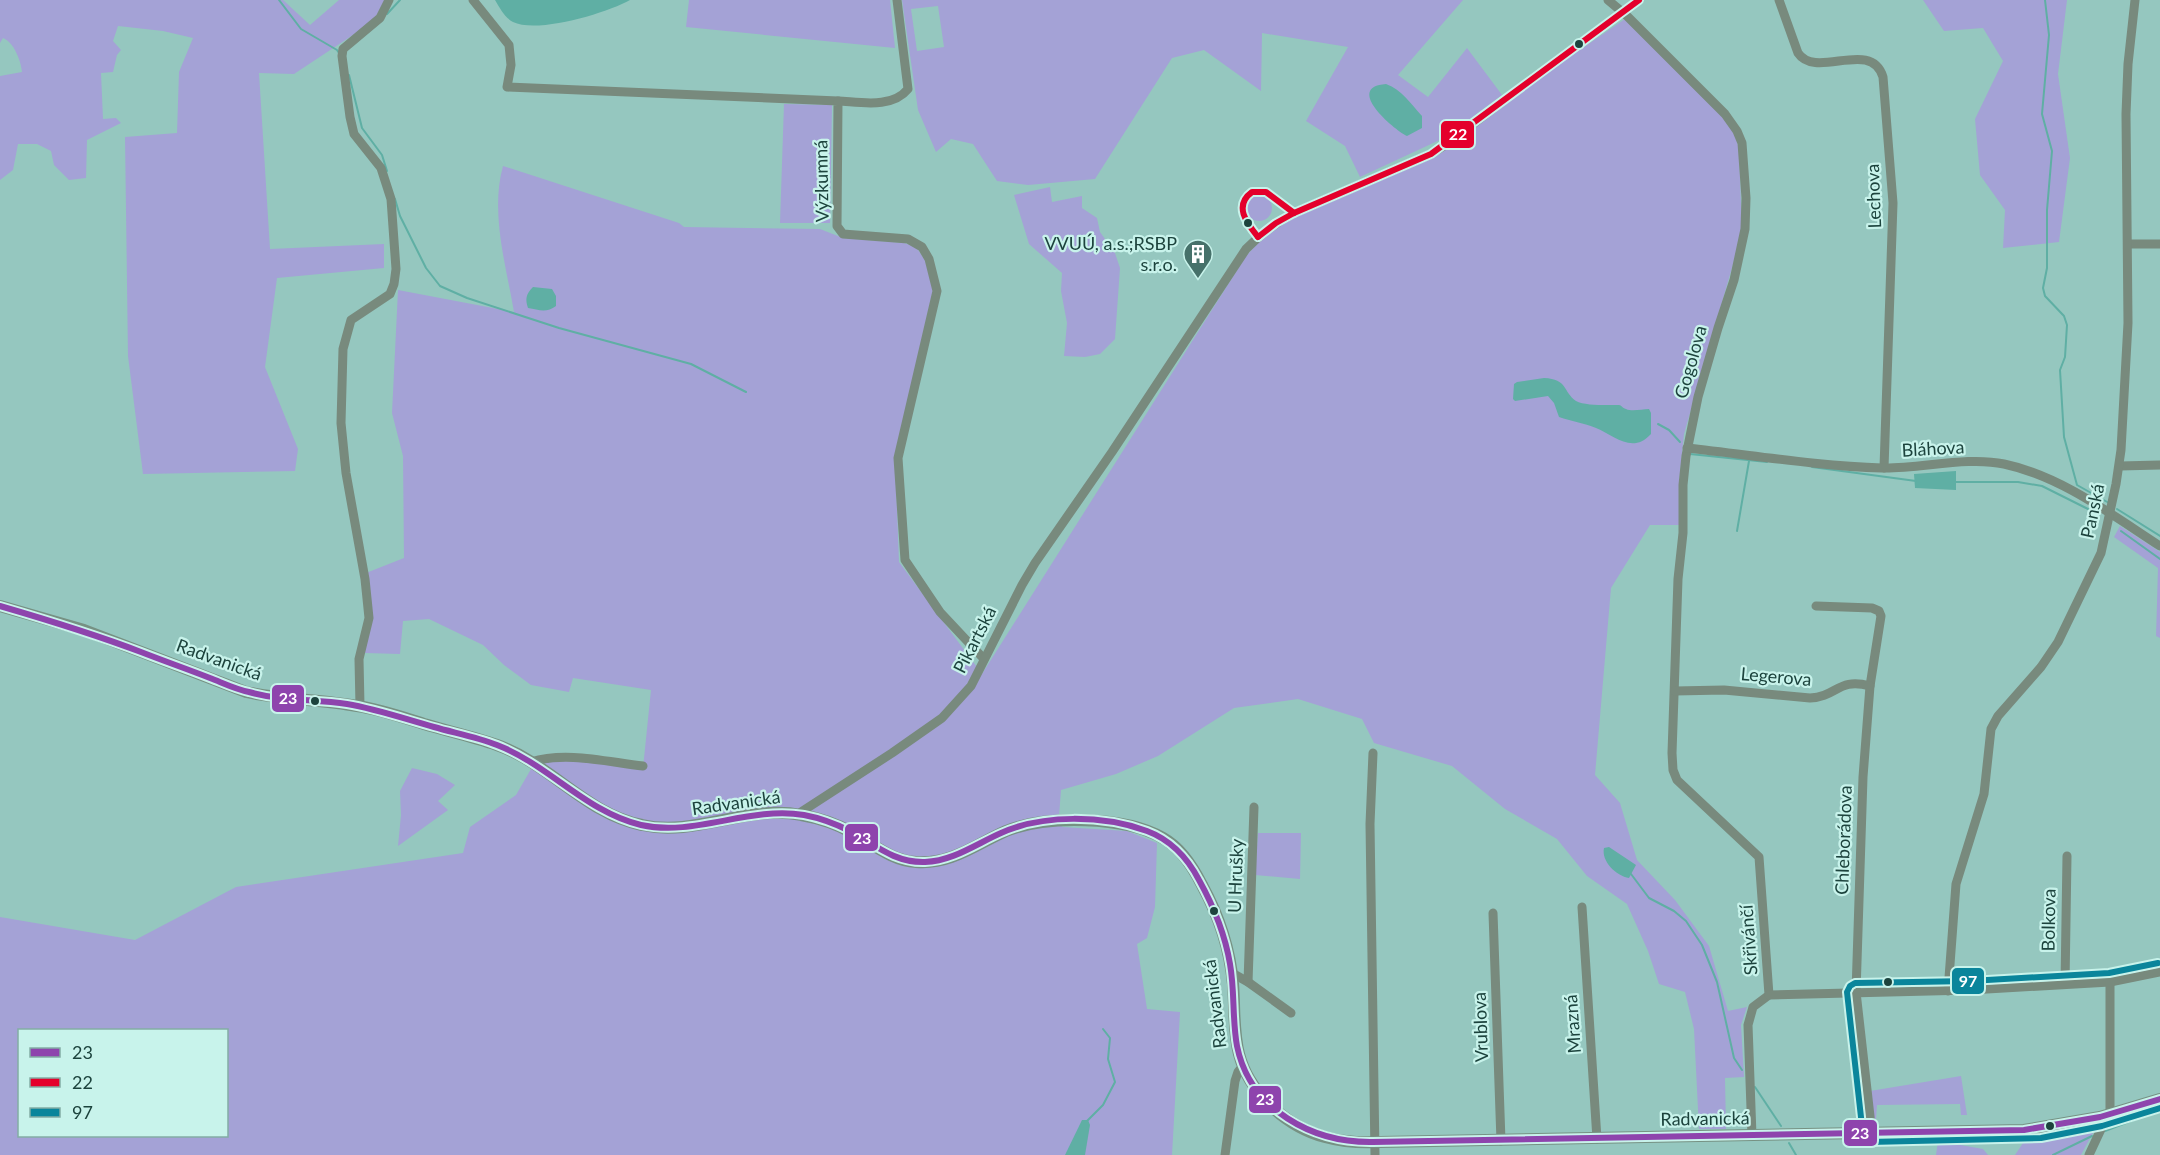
<svg xmlns="http://www.w3.org/2000/svg" width="2160" height="1155" font-family="Lato,sans-serif">
<style>
.green{fill:#a4a2d6;fill-rule:evenodd}
.water{fill:#5fafa4}
.lines{fill:none;stroke-linecap:round;stroke-linejoin:round}
.stream{stroke:#5fafa4;stroke-width:2}
.street{stroke:#788a7d;stroke-width:9}
.secondary{stroke:#769183;stroke-width:12}
.bus-1-casing{stroke:#c8f3eb;stroke-width:10}
.bus-2-casing{stroke:#c8f3eb;stroke-width:10}
.bus-3-casing{stroke:#c8f3eb;stroke-width:10}
.bus-1{stroke:#8e44ad;stroke-width:6}
.bus-2{stroke:#e4002b;stroke-width:6}
.bus-3{stroke:#0a859b;stroke-width:6}
.bus-dot{fill:#1c433d;stroke:#c8f3eb;stroke-width:2}
.labels{text-anchor:middle;stroke-width:4.5;stroke-linejoin:round;paint-order:stroke}
.street-label{font-size:18px;fill:#1c433d;stroke:#c8f3eb}
.poi-label{font-size:18px;fill:#1c433d;stroke:#c8f3eb;text-anchor:end}
.line-badge{stroke:#c8f3eb;stroke-width:2}
.badge-label{font-size:16px;text-anchor:middle;font-weight:bold;fill:#fff}
</style>
<rect width="100%" height="100%" fill="#95c7bf"/>
<!-- green -->
<g class="green">
<path d="M0 0H283L310 25 339 0H385L381 12 368 25 294 74 259 73 270 249 384 244V268L277 278 265 367 298 449 295 471 143 474 128 356 125 137 177 133 179 72 193 38 163 31 118 26 113 41 121 50 117 55 113 72 101 73 103 119 116 118 121 123 87 140 86 178 69 180 54 165 51 151 37 144H18L13 170 0 180V76L22 72C21 61 14 42 3 38L0 43Z"/>
<polygon points="689,0 890,0 895,48 686,27"/>
<path d="M902 0H1463L1398 75 1428 97 1467 48 1502 95 1444 138 1360 177 1345 146 1306 121 1348 47 1262 33 1261 91 1204 50 1172 58 1095 179 1028 185 997 181 973 144 951 139 936 152 918 110ZM938 6 944 47 917 51 911 9Z"/>
<polygon points="1923,0 2067,0 2058,74 2070,158 2059,242 2003,248 2005,210 1980,175 1975,119 2003,61 1983,28 1944,31"/>
<path d="M1625 19 1723 117 1734 131 1739 149 1742 233 1684 434 1679 483V525H1650L1611 588 1595 775 1620 803 1637 860 1675 900 1709 946 1728 1011 1747 1007 1741 1025 1744 1077 1725 1078 1726 1129H1699L1694 1029 1685 992 1659 984 1648 951 1627 904 1587 876 1557 839 1505 809 1452 766 1374 743 1362 719 1298 699 1234 708 1158 756 1116 774 1061 790 1059 816 1062 827 1127 831 1157 843 1155 907 1147 938 1137 944 1147 1009 1180 1012 1172 1155H0V917L135 940 236 887 463 853 470 827 516 795 538 757 643 768 651 690 573 678 569 692 531 685 504 665 483 645 429 619 403 621 400 654 365 653 366 573 404 558 403 456 392 413 398 290 514 312C506 265 490 213 503 166L679 223 684 227 820 229 843 238 904 243 916 247 925 260 933 290 895 456 899 562 982 674 1246 256 1267 234 1285 221 1361 187 1437 156 1523 89ZM20 1030H226V1136H20Z"/>
<polygon points="784,104 832,105 830,223 780,223"/>
<polygon points="1050,187 1052,202 1082,196 1082,208 1097,218 1100,232 1115,253 1120,268 1115,339 1100,354 1085,357 1064,356 1067,323 1061,291 1062,273 1029,244 1014,195"/>
<circle cx="1259" cy="208" r="13"/>
<polygon points="2120,526 2160,552 2160,638 2156,636 2158,568 2114,537"/>
<polygon points="412,768 437,774 455,785 438,801 448,810 398,846 401,815 400,791"/>
<polygon points="1258,833 1301,833 1300,879 1255,875"/>
<polygon points="1961,1076 1967,1115 1961,1115 1960,1104 1877,1105 1876,1119 1872,1119 1870,1091"/>
<polygon points="2095,1129 2081,1155 2015,1155 2023,1143 2054,1134"/>
<polygon points="1938,1141 1983,1149 1988,1155 1936,1155"/>
</g>
<!-- water -->
<g class="water">
<path d="M495 0H630C607 13 537 34 513 22 504 17 500 8 495 0Z"/>
<path d="M1386 84C1402 90 1411 104 1422 116V128L1407 136C1393 129 1344 87 1386 84Z"/>
<path d="M533 287 552 289 556 296V306C547 313 539 310 528 308 525 299 526 294 533 287Z"/>
<path d="M1544 378C1568 379 1563 392 1576 401 1585 406 1608 405 1617 405 1623 405 1620 407 1626 409 1632 412 1642 409 1649 409L1651 413V434C1632 455 1614 435 1596 428 1584 423 1571 421 1559 417L1554 403 1548 396 1515 401 1513 399 1514 384 1517 382Z"/>
<polygon points="1956,471 1956,490 1915,488 1914,474"/>
<path d="M1609 847 1636 865 1629 878C1616 876 1601 861 1604 848Z"/>
<polygon points="1082,1120 1088,1120 1090,1125 1085,1155 1065,1155"/>
</g>
<g class="lines">
<!-- stream -->
<g class="stream">
<polyline points="279,0 301,29 337,50 339,53"/>
<polyline points="2045,0 2049,35 2042,114 2052,151 2047,210 2047,268 2043,288 2045,296 2064,316 2067,325 2065,357 2060,370 2064,437 2077,485 2109,503"/>
<polyline points="387,14 400,0"/>
<polyline points="349,75 362,128 382,155 387,171"/>
<polyline points="395,199 400,216 426,268 440,286 467,298 559,328 691,364 746,392"/>
<polyline points="1658,424 1669,430 1680,442"/>
<polyline points="1690,454 1767,462"/>
<polyline points="1812,467 1916,481"/>
<polyline points="1955,482 2018,482 2042,486 2088,509"/>
<polyline points="2117,509 2160,536"/>
<polyline points="1737,531 1749,461"/>
<polyline points="2121,531 2160,559"/>
<polyline points="1631,874 1649,898 1674,911 1686,921 1702,945 1717,982 1734,1058 1742,1070"/>
<polyline points="1755,1087 1781,1126"/>
<polyline points="1087,1121 1103,1105 1115,1082 1108,1059 1110,1038 1103,1029"/>
<polyline points="2105,1131 2160,1110"/>
<polyline points="1789,1143 1796,1155"/>
<polyline points="2053,1155 2092,1136"/>
</g>
<!-- street -->
<g class="street">
<polyline points="473,0 509,45 511,65 507,87 838,101 837,226 843,234 908,239 922,247 929,259 937,291 898,458 905,560 940,612 984,659"/>
<polyline points="1608,0 1627,16 1725,114 1737,131 1742,143 1746,198 1745,229 1734,280 1718,328 1698,397 1686,456 1683,485 1683,533 1678,579 1672,753 1673,770 1677,780 1759,857 1769,995 1753,1007 1748,1025 1752,1136"/>
<path d="M1779 0 1798 53C1816 80 1871 38 1883 77L1893 203 1884 468"/>
<path d="M838 101C860 102 892 109 908 89L897 0"/>
<polyline points="2128,244 2160,244"/>
<path d="M1687 448C1752 455 1817 466 1882 468 1920 469 1967 456 2004 464 2061 476 2112 515 2160 546"/>
<polyline points="2120,466 2160,465"/>
<polyline points="1816,606 1872,608 1879,611 1881,616 1870,686 1863,777 1856,992 1872,1134"/>
<path d="M1675 691 1724 690 1810 698C1837 697 1838 677 1870 686"/>
<polyline points="360,706 359,659 369,618 365,579 346,473 341,423 343,349 351,320 390,294 394,284 396,269 391,199 381,168 354,134 350,117 342,56 343,49 380,18 389,0"/>
<polyline points="1373,753 1370,824 1375,1155"/>
<path d="M531 762C566 751 607 762 643 766"/>
<path d="M798 814 892 753 942 718 971 686 1022 585 1035 563 1112 452 1246 249C1261 234 1275 223 1294 213L1431 154 1447 144 1533 78 1639 0"/>
<polyline points="1582,907 1597,1139"/>
<polyline points="1493,913 1501,1141"/>
<polyline points="1232,973 1248,982 1291,1013"/>
<polyline points="1248,982 1254,807"/>
<polyline points="2065,984 2067,856"/>
<polyline points="1948,991 1956,884 1984,794 1991,729 1998,716 2041,667 2058,642 2101,553 2116,484 2121,450 2128,323 2126,114 2128,64 2135,0"/>
<polyline points="1769,995 1970,990 2110,982 2160,972"/>
<polyline points="2110,1114 2110,982"/>
<polyline points="1225,1155 1235,1081 1238,1072 1243,1066"/>
<polyline points="2089,1155 2102,1127 2100,1117"/>
</g>
<!-- secondary -->
<path class="secondary" d="M0 606 84 630 246 692C283 700 320 699 357 706 379 709 402 717 424 724 448 731 474 737 497 745 551 764 586 814 642 825 696 837 748 804 801 815 819 818 837 824 853 833 873 844 892 861 916 862 951 865 976 844 1006 831 1046 815 1125 816 1163 838 1181 848 1193 867 1202 885 1219 916 1230 950 1233 984 1235 1007 1233 1031 1239 1054 1249 1093 1287 1127 1325 1137 1343 1142 1362 1143 1380 1142L2024 1130 2100 1117 2160 1099"/>
<!-- bus-1 casing -->
<g class="bus-1-casing">
<path id="bus-1" d="M0 606C48 620 94 634 141 652 164 661 187 669 210 678 223 683 235 689 249 692 280 701 314 699 347 704 377 709 405 719 434 727 455 733 477 737 497 745 549 765 586 812 641 825 695 837 748 806 804 815 820 818 836 824 850 831 875 845 895 863 925 862 953 861 976 844 1001 833 1043 814 1103 815 1147 831 1171 840 1187 857 1199 880 1214 907 1225 934 1230 964 1235 992 1232 1019 1237 1046 1250 1110 1313 1143 1373 1142L2024 1130 2100 1117 2160 1099"/>
</g>
<!-- bus-2 casing -->
<g class="bus-2-casing">
<g id="bus-2">
<polyline points="1258,237 1276,223 1294,213 1431,154 1639,0"/>
<path d="M1258 237C1247 223 1233 206 1252 192H1266L1294 213"/>
</g>
</g>
<!-- bus-3 casing -->
<g class="bus-3-casing">
<polyline id="bus-3" points="2158,963 2109,973 1970,981 1855,983 1850,986 1847,992 1863,1135 1869,1142 2041,1138 2102,1126 2160,1108"/>
</g>
<!-- bus-1 -->
<use href="#bus-1" class="bus-1"/>
<!-- bus-2 -->
<use href="#bus-2" class="bus-2"/>
<!-- bus-3 -->
<use href="#bus-3" class="bus-3"/>
</g>
<!-- icons -->
<defs>
<g id="building-pin" transform="scale(1.5)"><path d="M0 17L-7.5 6A9.5 9.5 0 1 1 7.5 6Z" fill="#46716a" stroke="#c8f3eb"/><path d="M-4-6H4V6H1V3H-1V6H-4ZM-2.5-4.3h1.7v1.8h-1.7ZM.8-4.3h1.7v1.8H.8ZM-2.5-1h1.7V.8h-1.7ZM.8-1h1.7V.8H.8Z" fill="#fff"/></g>
</defs>
<g fill-rule="evenodd">
<use href="#building-pin" x="1198" y="254"/>
</g>
<!-- markers -->
<g class="bus-dot">
<circle cx="1579" cy="44" r="5"/>
<circle cx="1248" cy="223" r="5"/>
<circle cx="315" cy="701" r="5"/>
<circle cx="1214" cy="911" r="5"/>
<circle cx="1888" cy="982" r="5"/>
<circle cx="2050" cy="1126" r="5"/>
</g>
<g class="labels">
<!-- street labels -->
<g class="street-label">
<text transform="translate(822 181) rotate(-91)" y="6">Výzkumná</text>
<text transform="translate(1874 196) rotate(-92)" y="6">Lechova</text>
<text transform="translate(1691 362) rotate(-74)" y="6">Gogolova</text>
<text transform="translate(1933 449) rotate(-3)" y="6">Bláhova</text>
<text transform="translate(2093 511) rotate(-78)" y="6">Panská</text>
<text transform="translate(975 640) rotate(-63)" y="6">Pikartská</text>
<text transform="translate(219 660) rotate(20)" y="6">Radvanická</text>
<text transform="translate(1776 677) rotate(5)" y="6">Legerova</text>
<text transform="translate(736 803) rotate(-8)" y="6">Radvanická</text>
<text transform="translate(1844 840) rotate(-88)" y="6">Chleborádova</text>
<text transform="translate(1236 876) rotate(-88)" y="6">U Hrušky</text>
<text transform="translate(2049 920) rotate(-89)" y="6">Bolkova</text>
<text transform="translate(1749 940) rotate(-94)" y="6">Skřivánčí</text>
<text transform="translate(1215 1004) rotate(-97)" y="6">Radvanická</text>
<text transform="translate(1573 1024) rotate(-94)" y="6">Mrazná</text>
<text transform="translate(1481 1027) rotate(-92)" y="6">Vrublova</text>
<text transform="translate(1705 1119) rotate(-1)" y="6">Radvanická</text>
</g>
<!-- poi labels -->
<g class="poi-label">
<text x="1177" y="250">VVUÚ, a.s.;RSBP<tspan x="1177" dy="21">s.r.o.</tspan></text>
</g>
</g>
<g class="line-badge">
<rect x="1440" y="120" width="35" height="29" rx="6" fill="#e4002b"/>
<rect x="271" y="684" width="34" height="29" rx="6" fill="#8e44ad"/>
<rect x="844" y="823" width="35" height="29" rx="6" fill="#8e44ad"/>
<rect x="1951" y="967" width="34" height="28" rx="6" fill="#0a859b"/>
<rect x="1248" y="1085" width="34" height="29" rx="6" fill="#8e44ad"/>
<rect x="1843" y="1119" width="35" height="28" rx="6" fill="#8e44ad"/>
</g>
<g class="badge-label">
<text x="1458" y="140">22</text>
<text x="288" y="704">23</text>
<text x="862" y="844">23</text>
<text x="1968" y="987">97</text>
<text x="1265" y="1105">23</text>
<text x="1860" y="1139">23</text>
</g>
<!-- legend -->
<rect x="18" y="1029" width="210" height="108" fill="#c8f3eb" stroke="#83ada5" stroke-width="1.5"/>
<rect x="30" y="1048" width="30" height="9" fill="#8e44ad" stroke="#83ada5" stroke-width="1.5"/>
<text x="72" y="1059" font-size="18" fill="#1c433d">23</text>
<rect x="30" y="1078" width="30" height="9" fill="#e4002b" stroke="#83ada5" stroke-width="1.5"/>
<text x="72" y="1089" font-size="18" fill="#1c433d">22</text>
<rect x="30" y="1108" width="30" height="9" fill="#0a859b" stroke="#83ada5" stroke-width="1.5"/>
<text x="72" y="1119" font-size="18" fill="#1c433d">97</text>
</svg>
